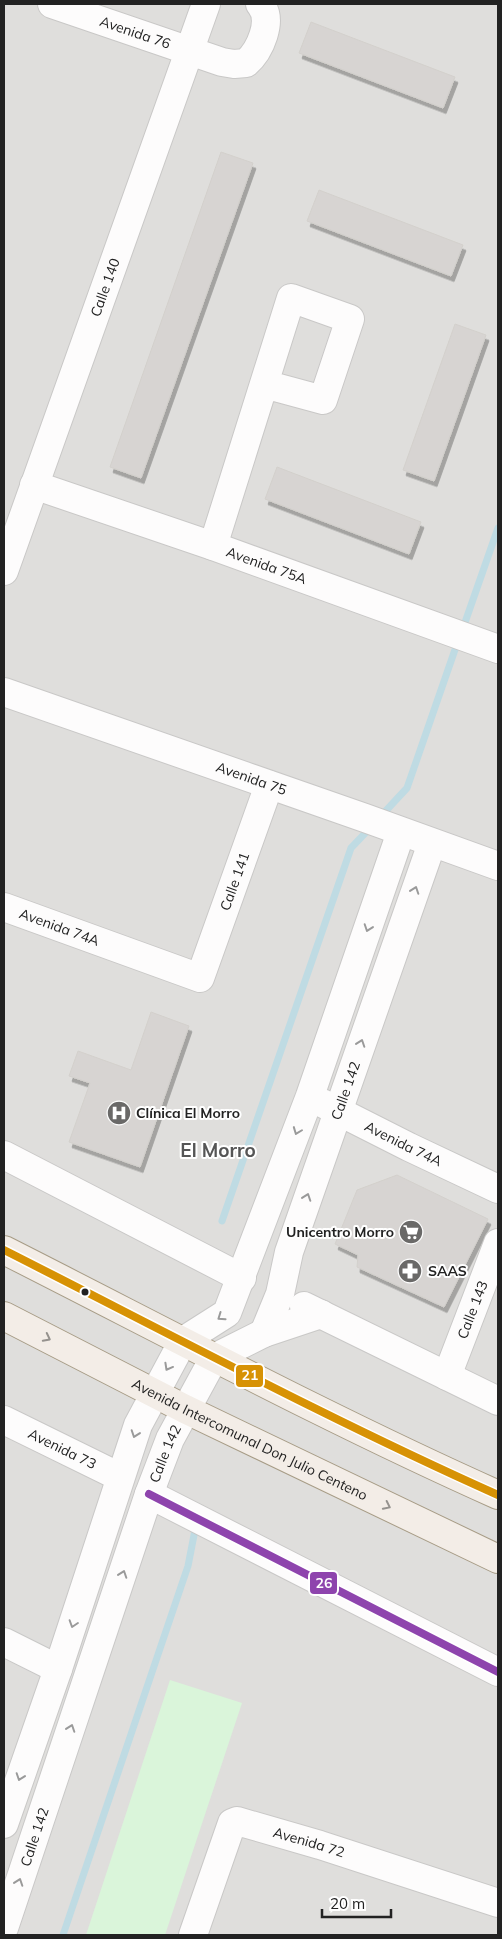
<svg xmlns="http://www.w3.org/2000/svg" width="502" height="1939" font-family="Mulish,sans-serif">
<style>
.residential{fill:#dfdedc}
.park{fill:#daf5da}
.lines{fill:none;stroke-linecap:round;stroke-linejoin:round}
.stream{stroke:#bfdbe3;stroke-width:7}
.building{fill:#d7d4d2;stroke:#d3d0cc;filter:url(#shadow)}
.minor-casing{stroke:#c9c8c7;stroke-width:30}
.major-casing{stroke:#a79c86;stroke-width:30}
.minor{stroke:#fdfcfc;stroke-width:28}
.major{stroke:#f3ede7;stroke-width:28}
.bus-1-casing{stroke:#fff;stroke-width:11}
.bus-2-casing{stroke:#fff;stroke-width:11}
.bus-1{stroke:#d79205;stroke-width:8}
.bus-2{stroke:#8e44ad;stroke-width:8}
.oneway{stroke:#9a9a9a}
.oneway2{stroke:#95928e}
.bus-dot{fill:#222;stroke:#fff;stroke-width:2}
.labels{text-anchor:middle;stroke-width:4;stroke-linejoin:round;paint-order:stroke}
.street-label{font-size:14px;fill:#222;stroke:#fff}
.poi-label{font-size:14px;font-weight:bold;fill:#222;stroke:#fff;text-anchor:start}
.district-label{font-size:19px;font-weight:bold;fill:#555;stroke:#fff}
.line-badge{stroke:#fff;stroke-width:2}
.badge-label{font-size:14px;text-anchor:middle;font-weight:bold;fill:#fff}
</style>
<defs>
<filter id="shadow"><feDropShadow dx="3" dy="5.5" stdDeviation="0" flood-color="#0004"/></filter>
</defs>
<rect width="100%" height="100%" fill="#f0eeeb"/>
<!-- residential -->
<rect class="residential" x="4" y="4" width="494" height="1931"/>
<!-- park -->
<polygon class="park" points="170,1680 242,1703 165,1935 86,1935"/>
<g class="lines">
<!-- stream -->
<g class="stream">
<polyline points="462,631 498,528"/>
<polyline points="381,816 407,788 458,641"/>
<polyline points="222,1221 351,848 372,826"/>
<polyline points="63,1935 188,1566 195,1530"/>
</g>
</g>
<!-- building -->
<g class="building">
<polygon points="311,22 455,77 443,108 299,53"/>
<polygon points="221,152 253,163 141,478 110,467"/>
<polygon points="319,190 463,245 451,276 307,221"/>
<polygon points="455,324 486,335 434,481 403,470"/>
<polygon points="277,467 421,522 409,554 265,499"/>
<polygon points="151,1012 189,1026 140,1167 69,1142 90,1083 69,1076 78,1051 131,1070"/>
<polygon points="397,1175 488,1219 444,1307 357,1267 358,1255 335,1244 357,1190"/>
</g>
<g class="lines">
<!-- minor casing -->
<g class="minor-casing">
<g id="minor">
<path id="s1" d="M52 4 222 62 234 64 246 63C260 51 274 20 260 4"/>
<path id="s2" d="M34 485 213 546 498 649"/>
<polyline points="213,546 291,298 350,319 323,400 264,384"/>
<path id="s3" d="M4 571 206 4"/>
<path id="s4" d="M4 692 365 818 498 866"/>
<path id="s5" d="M4 907 200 978 269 785"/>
<path id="s6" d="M322 1103 409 1147 498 1189"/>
<polyline points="4,1155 242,1278"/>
<polyline points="304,1306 498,1401"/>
<path id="s7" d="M264 1333 280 1294 289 1252 432 843"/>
<path id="s8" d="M447 1376 498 1243"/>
<path id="s9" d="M4 1420 120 1477"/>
<polyline points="149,1494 498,1672"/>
<polyline points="4,1642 58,1669"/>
<polyline points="4,1824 58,1669 138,1425 183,1341 227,1313 310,1096 401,832"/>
<path id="s10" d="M4 1928 149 1494 170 1439 214 1358 264 1333 321 1314"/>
<path id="s11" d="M193 1935 232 1823 237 1821 320 1845 498 1903"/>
</g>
</g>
<!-- major casing -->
<g class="major-casing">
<g id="major">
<path d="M4 1250C168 1333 330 1420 498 1495"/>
<path id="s12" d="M4 1316 185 1409 498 1559"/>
</g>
</g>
<!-- minor -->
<use href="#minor" class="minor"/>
<!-- major -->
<use href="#major" class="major"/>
<!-- bus-1 casing -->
<g class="bus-1-casing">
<path id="bus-1" d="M4 1250C168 1333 330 1420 498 1495"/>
</g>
<!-- bus-2 casing -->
<g class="bus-2-casing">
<polyline id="bus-2" points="149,1494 498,1672"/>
</g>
<!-- bus-1 -->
<use href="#bus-1" class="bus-1"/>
<!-- bus-2 -->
<use href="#bus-2" class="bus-2"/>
</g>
<!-- one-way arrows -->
<defs><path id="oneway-chevron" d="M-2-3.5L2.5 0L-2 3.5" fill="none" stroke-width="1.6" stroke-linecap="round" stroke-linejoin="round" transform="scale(1.25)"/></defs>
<g class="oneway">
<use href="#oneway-chevron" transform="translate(415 890) rotate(-71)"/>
<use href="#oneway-chevron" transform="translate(368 928) rotate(109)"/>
<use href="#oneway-chevron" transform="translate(361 1043) rotate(-71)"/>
<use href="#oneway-chevron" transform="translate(297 1131) rotate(111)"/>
<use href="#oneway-chevron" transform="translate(307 1197) rotate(-71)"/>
<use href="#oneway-chevron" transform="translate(221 1317) rotate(145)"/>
<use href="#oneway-chevron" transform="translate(168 1367) rotate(119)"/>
<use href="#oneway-chevron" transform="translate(135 1434) rotate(109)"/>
<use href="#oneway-chevron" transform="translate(123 1574) rotate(-71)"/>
<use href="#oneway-chevron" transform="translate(73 1624) rotate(108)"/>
<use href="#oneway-chevron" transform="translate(71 1728) rotate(-71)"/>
<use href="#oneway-chevron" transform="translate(20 1777) rotate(109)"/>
<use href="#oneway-chevron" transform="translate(19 1882) rotate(-71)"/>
</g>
<g class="oneway2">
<use href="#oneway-chevron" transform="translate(47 1338) rotate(27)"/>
<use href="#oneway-chevron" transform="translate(387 1506) rotate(26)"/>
</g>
<!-- icons -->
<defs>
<g id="hospital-disc" transform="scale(1.25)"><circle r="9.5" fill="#6a6968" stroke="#fff"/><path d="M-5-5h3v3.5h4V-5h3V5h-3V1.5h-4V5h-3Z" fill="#fff"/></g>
<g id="supermarket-disc" transform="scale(1.25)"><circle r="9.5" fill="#6a6968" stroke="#fff"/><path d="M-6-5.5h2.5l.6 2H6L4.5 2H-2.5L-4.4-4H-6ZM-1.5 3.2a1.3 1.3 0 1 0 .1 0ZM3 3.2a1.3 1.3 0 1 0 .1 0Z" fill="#fff"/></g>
<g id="pharmacy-disc" transform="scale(1.25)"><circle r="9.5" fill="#6a6968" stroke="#fff"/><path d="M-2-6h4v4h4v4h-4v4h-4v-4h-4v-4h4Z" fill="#fff"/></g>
</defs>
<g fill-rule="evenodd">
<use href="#hospital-disc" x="119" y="1113"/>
<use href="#supermarket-disc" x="411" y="1232"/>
<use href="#pharmacy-disc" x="410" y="1271"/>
</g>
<!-- markers -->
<circle class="bus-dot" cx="85" cy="1292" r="4.5"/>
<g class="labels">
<!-- street labels -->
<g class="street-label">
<text dy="5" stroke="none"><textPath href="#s1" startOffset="88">Avenida 76</textPath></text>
<text dy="5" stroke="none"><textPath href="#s3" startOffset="301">Calle 140</textPath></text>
<text dy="5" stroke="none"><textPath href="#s2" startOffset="246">Avenida 75A</textPath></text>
<text dy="5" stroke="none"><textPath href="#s4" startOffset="262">Avenida 75</textPath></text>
<text dy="5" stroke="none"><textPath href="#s5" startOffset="311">Calle 141</textPath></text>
<text dy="5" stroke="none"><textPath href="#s5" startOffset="59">Avenida 74A</textPath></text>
<text dy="5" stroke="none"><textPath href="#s7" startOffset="256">Calle 142</textPath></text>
<text dy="5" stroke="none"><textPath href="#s6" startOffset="91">Avenida 74A</textPath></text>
<text dy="5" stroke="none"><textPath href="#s8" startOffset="71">Calle 143</textPath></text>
<text dy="5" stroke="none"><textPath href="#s12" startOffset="275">Avenida Intercomunal Don Julio Centeno</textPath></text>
<text dy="5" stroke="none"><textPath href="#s9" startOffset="65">Avenida 73</textPath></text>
<text dy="5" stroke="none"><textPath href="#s10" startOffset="501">Calle 142</textPath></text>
<text dy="5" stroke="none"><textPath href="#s10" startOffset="96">Calle 142</textPath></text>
<text dy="5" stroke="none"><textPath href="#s11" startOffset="199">Avenida 72</textPath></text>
</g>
<!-- poi labels -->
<g class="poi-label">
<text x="136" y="1118">Clínica El Morro</text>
<text x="394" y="1237" text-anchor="end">Unicentro Morro</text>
<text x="428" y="1276">SAAS</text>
</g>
<!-- district labels -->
<g class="district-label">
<text x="218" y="1157">El Morro</text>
</g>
</g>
<g class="line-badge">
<rect x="235" y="1364" width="29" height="24" rx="5" fill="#d79205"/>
<rect x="309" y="1571" width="29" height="24" rx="5" fill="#8e44ad"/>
</g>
<g class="badge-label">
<text x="250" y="1380">21</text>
<text x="324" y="1588">26</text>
</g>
<!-- border -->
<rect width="502" height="1939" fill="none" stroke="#222222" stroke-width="10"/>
<!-- scale -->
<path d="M322 1909v8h69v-8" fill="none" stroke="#222222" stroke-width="2.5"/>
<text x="330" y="1909" font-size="15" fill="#222222" stroke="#ffffff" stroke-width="4" paint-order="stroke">20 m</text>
</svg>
